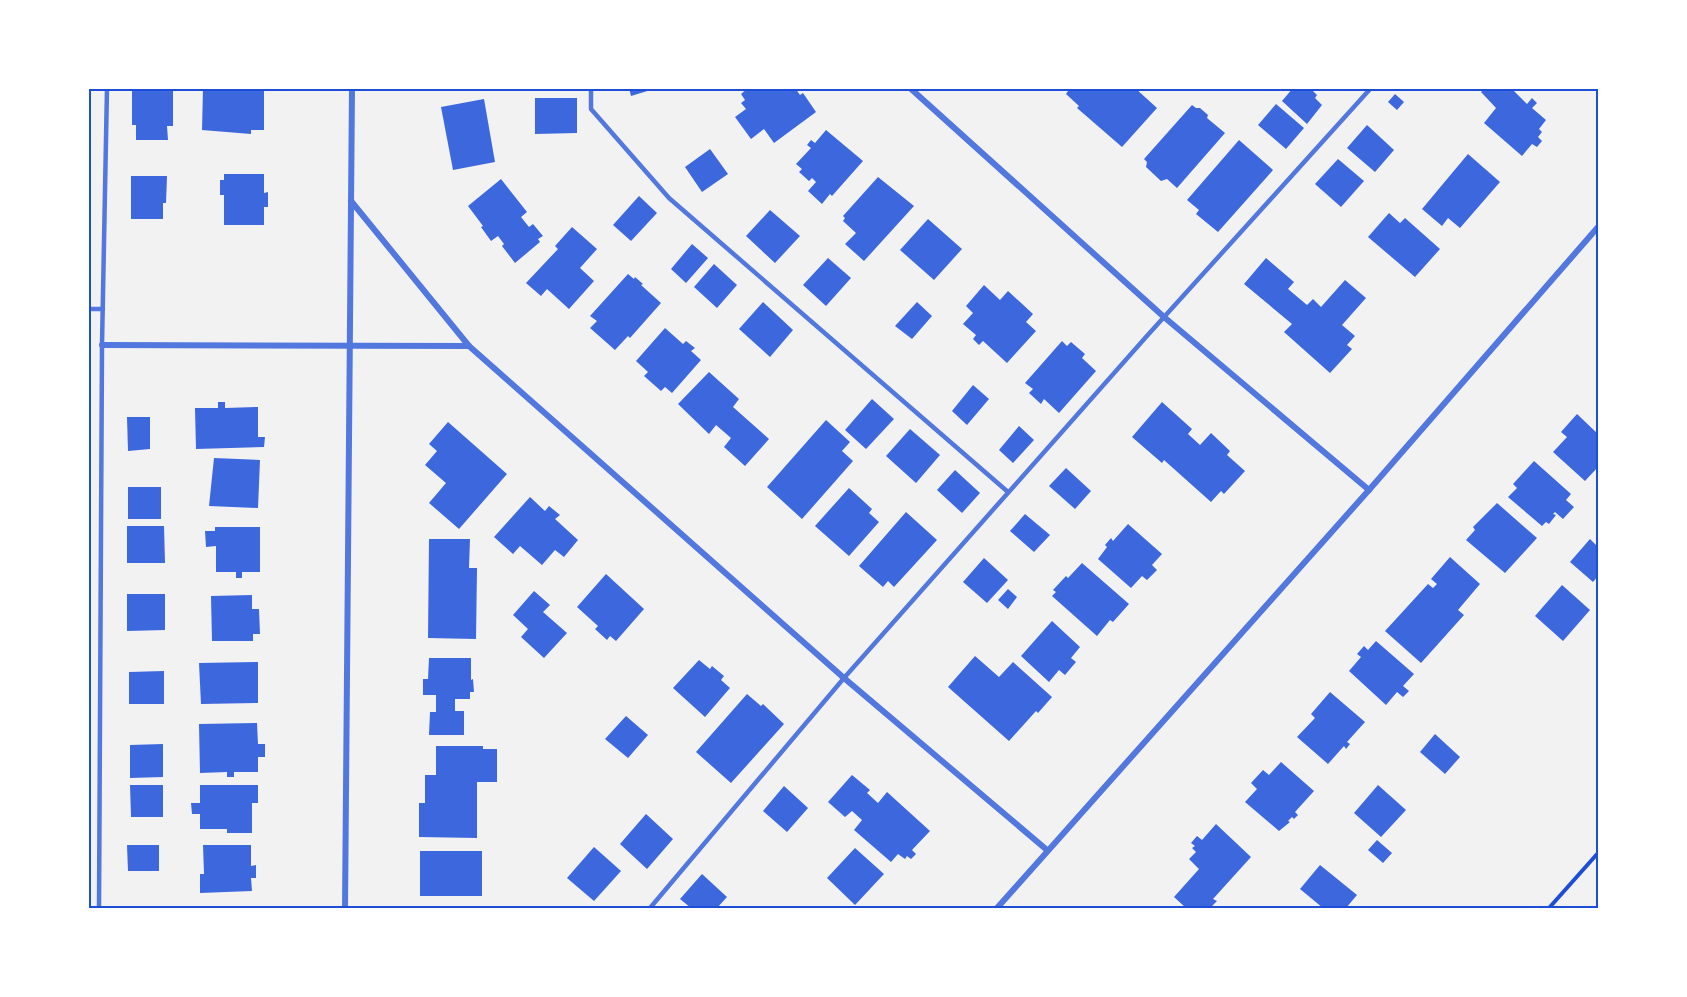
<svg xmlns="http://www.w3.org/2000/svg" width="1687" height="997" font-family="'Archivo Narrow',sans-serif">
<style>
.building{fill:#3d67dc}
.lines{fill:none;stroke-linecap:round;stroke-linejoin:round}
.path{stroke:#1d4ed8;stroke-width:4}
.service{stroke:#5277de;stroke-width:4.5}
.minor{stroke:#5277de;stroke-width:6}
.neatline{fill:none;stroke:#1d4ed8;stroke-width:2}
</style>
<rect width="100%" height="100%" fill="#f2f2f2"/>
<!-- building -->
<g class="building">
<polygon points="203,88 264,88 264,130 251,130 251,134 202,130"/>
<polygon points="629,88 654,88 654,89 631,96"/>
<polygon points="748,88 795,88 800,95 803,93 816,112 774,143 764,129 751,139 735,117 746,109 741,103 745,100 741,94"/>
<polygon points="1070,88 1135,88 1157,108 1122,147 1077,108 1079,106 1066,94"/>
<polygon points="1293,88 1310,88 1317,95 1315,98 1322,105 1307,124 1282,101"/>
<polygon points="1485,88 1511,88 1527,104 1532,98 1537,103 1532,108 1546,120 1539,129 1542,132 1538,137 1542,141 1537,147 1532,144 1522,156 1484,123 1496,108 1481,92"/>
<polygon points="132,90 173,90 173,126 167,126 168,140 136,140 136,125 132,125"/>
<polygon points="1395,94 1404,102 1397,110 1388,102"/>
<polygon points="535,98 577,98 577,133 535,134"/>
<polygon points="484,99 495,162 453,170 441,107"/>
<polygon points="1276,104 1304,128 1286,149 1258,125"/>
<polygon points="1192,105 1196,108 1200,108 1208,115 1207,118 1225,133 1177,188 1167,179 1161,181 1146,167 1147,162 1144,159"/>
<polygon points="1367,125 1394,150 1375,172 1347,148"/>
<polygon points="826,130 863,161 832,196 830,194 822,204 808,191 816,182 812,178 809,181 799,172 802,169 796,164 811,148 807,145 811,140 815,143"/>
<polygon points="1239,140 1273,170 1218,232 1196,214 1199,210 1187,200"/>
<polygon points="710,149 728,174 702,192 685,167"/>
<polygon points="1468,154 1500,182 1460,228 1448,218 1442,226 1422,209"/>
<polygon points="1338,159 1364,181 1341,207 1315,184"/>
<polygon points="224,174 264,174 264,193 268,192 268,207 264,207 264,225 224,225 224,195 220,195 220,180 224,180"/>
<polygon points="131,176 167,176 166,203 163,203 163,219 131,219"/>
<polygon points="878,177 914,206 864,261 845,244 856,233 843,221 845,218 843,216"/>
<polygon points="501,179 527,212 521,217 529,227 533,224 543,236 538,239 540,242 515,263 502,246 504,244 498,236 491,241 481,227 483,226 468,206"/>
<polygon points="639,196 657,213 631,241 613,225"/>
<polygon points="770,210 800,236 775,263 746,236"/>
<polygon points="1389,213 1400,223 1405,218 1440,249 1415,277 1368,237"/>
<polygon points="928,219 962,249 934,280 900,250"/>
<polygon points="572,227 597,249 580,268 594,281 569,309 547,289 541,296 526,283 558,249 555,246"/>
<polygon points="692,244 708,258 686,283 671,269"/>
<polygon points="828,258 851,278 826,306 803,285"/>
<polygon points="1266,258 1294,282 1288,289 1307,305 1313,299 1321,307 1345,280 1366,298 1342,325 1355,336 1347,345 1352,349 1330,373 1284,332 1292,324 1244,284"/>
<polygon points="714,264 737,285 717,308 694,287"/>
<polygon points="628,274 634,279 635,277 643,284 641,285 661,303 630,338 628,336 615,350 590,328 597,321 590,316"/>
<polygon points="984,285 1000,300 1008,291 1033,314 1026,322 1036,331 1007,363 983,341 979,345 973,339 976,335 963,324 973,313 966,306"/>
<polygon points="763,302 793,330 770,357 739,329"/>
<polygon points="917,302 932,316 912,339 895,326"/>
<polygon points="665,328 683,344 686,341 695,348 691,351 701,360 672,393 665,387 661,391 644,376 648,372 636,361"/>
<polygon points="1062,341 1067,346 1071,342 1085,354 1082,358 1096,371 1059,413 1044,399 1041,404 1029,393 1033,389 1025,383"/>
<polygon points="709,372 739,399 733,407 769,439 745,466 724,447 731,438 716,425 709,434 678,404"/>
<polygon points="973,385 989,399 967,425 952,411"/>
<polygon points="872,399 894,419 866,449 845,430"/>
<polygon points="218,402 225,402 225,408 258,407 258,437 265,437 264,447 196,449 195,408 218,408"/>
<polygon points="1162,402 1192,429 1188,434 1200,445 1211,433 1230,451 1227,455 1245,471 1224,494 1221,491 1211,502 1164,460 1162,463 1132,437"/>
<polygon points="1577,414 1598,434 1598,467 1585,481 1553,452 1567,437 1561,432"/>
<polygon points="127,417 150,417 150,449 128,451"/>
<polygon points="826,420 850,442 842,451 853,461 802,519 767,487"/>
<polygon points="448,422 507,474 459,529 429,503 446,483 425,465 437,451 429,444"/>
<polygon points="1019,426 1034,440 1013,463 999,450"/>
<polygon points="910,429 940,455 916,483 886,456"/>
<polygon points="214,458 260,460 258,508 209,506"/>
<polygon points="1534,461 1571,494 1566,500 1574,507 1563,519 1555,512 1553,514 1556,515 1549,524 1546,522 1542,526 1508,497 1517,488 1513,484"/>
<polygon points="1066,468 1091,491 1075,509 1049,486"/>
<polygon points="955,470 980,493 962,513 937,490"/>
<rect x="128" y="487" width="33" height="32"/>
<polygon points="849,488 872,509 869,513 879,522 849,556 815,526"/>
<polygon points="530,497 545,511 549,506 560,515 555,519 578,540 564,557 555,550 542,565 520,546 513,554 494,537"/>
<polygon points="1497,503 1537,538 1505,573 1466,540 1475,530 1473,527"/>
<polygon points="906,512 937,540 894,587 888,581 883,587 859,566"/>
<polygon points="1025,514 1050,535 1034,552 1010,531"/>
<polygon points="1128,524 1162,554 1152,565 1157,570 1147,580 1142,576 1131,588 1098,559 1107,547 1105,545 1111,538 1113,541"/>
<polygon points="127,526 164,526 165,563 127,563"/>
<polygon points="215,527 260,527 260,572 242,572 242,578 236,578 236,572 216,572 216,546 206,547 205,531 215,531"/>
<polygon points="429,539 470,539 469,568 477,568 476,639 428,638"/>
<polygon points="1590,539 1598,547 1598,576 1593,582 1570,562"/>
<polygon points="1450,557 1480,584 1458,610 1464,615 1421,663 1385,631 1428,584 1433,588 1437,584 1431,579"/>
<polygon points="984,558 1008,580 987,603 963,582"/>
<polygon points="1082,563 1129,604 1113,622 1110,620 1097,636 1052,596 1056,592 1053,590 1066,576 1068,578"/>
<polygon points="606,574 644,609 616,641 610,636 607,640 595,629 598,626 577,607"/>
<polygon points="1562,585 1590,610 1563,641 1535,616"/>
<polygon points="1008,589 1017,597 1008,609 998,600"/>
<polygon points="534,591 550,605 543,612 567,633 544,658 521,637 528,629 513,615"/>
<polygon points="127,594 165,594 165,630 127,631"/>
<polygon points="252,595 252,609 259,609 260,634 253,634 253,641 212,641 211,596"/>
<polygon points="1052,621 1080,647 1071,658 1076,662 1065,675 1059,670 1049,682 1021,656"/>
<polygon points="1376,641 1414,674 1403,686 1409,691 1403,697 1397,692 1386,705 1349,671 1361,657 1357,654 1364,646 1368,650"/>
<polygon points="975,656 999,677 1013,662 1052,697 1038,713 1036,711 1009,741 948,687"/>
<polygon points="429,658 471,658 471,680 473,679 474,692 470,692 470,699 455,699 455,711 464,711 464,735 429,735 430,712 436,712 436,695 423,695 423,679 428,679"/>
<polygon points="699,660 710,669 712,666 724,676 721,680 730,688 705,717 673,688"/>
<polygon points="258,662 258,703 201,704 199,663"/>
<polygon points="164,671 164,704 129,704 129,672"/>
<polygon points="1330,692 1365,722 1347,742 1350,744 1346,749 1344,746 1328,764 1297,737 1315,718 1311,714"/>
<polygon points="747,694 761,706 763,704 784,724 731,783 696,752"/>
<polygon points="626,716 648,735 628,758 605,739"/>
<polygon points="257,723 258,744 265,744 265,757 258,757 258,772 234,772 234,777 227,777 227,772 200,773 199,724"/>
<polygon points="1435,734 1460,757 1445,774 1420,752"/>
<polygon points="163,744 163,777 130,778 130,745"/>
<polygon points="436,746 483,746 483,749 497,749 497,782 477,782 477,838 419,837 419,803 425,803 425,775 436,775"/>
<polygon points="1281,762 1314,791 1295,812 1298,815 1294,819 1292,817 1288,821 1290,822 1279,831 1245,802 1257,789 1251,783 1263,770 1269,775"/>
<polygon points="852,775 870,790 867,793 878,803 887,792 930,831 912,850 916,854 911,859 907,856 905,859 898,854 891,862 854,830 862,820 852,811 845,817 828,802"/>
<polygon points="130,785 163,785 163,817 131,817"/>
<polygon points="200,785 258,785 258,803 252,803 252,833 227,833 227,829 200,829 200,814 192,814 191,803 200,803"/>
<polygon points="1378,785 1406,810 1381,837 1354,813"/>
<polygon points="784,786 808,808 787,832 763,811"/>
<polygon points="646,814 673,839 647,869 620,844"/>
<polygon points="1216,824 1251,857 1213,899 1217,901 1210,908 1186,908 1174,897 1199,869 1189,859 1196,852 1192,848 1195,846 1191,843 1197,836 1202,840"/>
<polygon points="1377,840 1392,853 1383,863 1368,850"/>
<polygon points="127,845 159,845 159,871 128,871"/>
<polygon points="203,845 251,845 251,866 256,865 256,878 251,878 252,891 200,893 200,874 204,874"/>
<polygon points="594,847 621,871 594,901 567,878"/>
<polygon points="855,848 884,874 855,905 827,878"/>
<rect x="420" y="851" width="62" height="45"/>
<polygon points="1320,865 1357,895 1346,908 1323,908 1300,889"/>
<polygon points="702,874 727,897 717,908 691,908 680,899"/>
</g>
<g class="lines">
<!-- path -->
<polyline class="path" points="1549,908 1598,853"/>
<!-- service -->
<g class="service">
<polyline points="591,88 591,109 669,198 1008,492"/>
<polyline points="88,309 103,309"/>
<polyline points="99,908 102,345 107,88"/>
<polyline points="650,908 844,678 1146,337 1371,88"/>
</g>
<!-- minor -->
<g class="minor">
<polyline points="910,88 1164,317 1369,490"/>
<polyline points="351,201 469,346 844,678 1047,850"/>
<polyline points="102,345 469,346"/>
<polyline points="345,908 352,88"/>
<polyline points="997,908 1369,490 1598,227"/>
</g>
</g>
<!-- border -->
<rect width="1687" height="997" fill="none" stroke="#ffffff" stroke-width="180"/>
<rect x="90" y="90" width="1507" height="817" class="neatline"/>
</svg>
